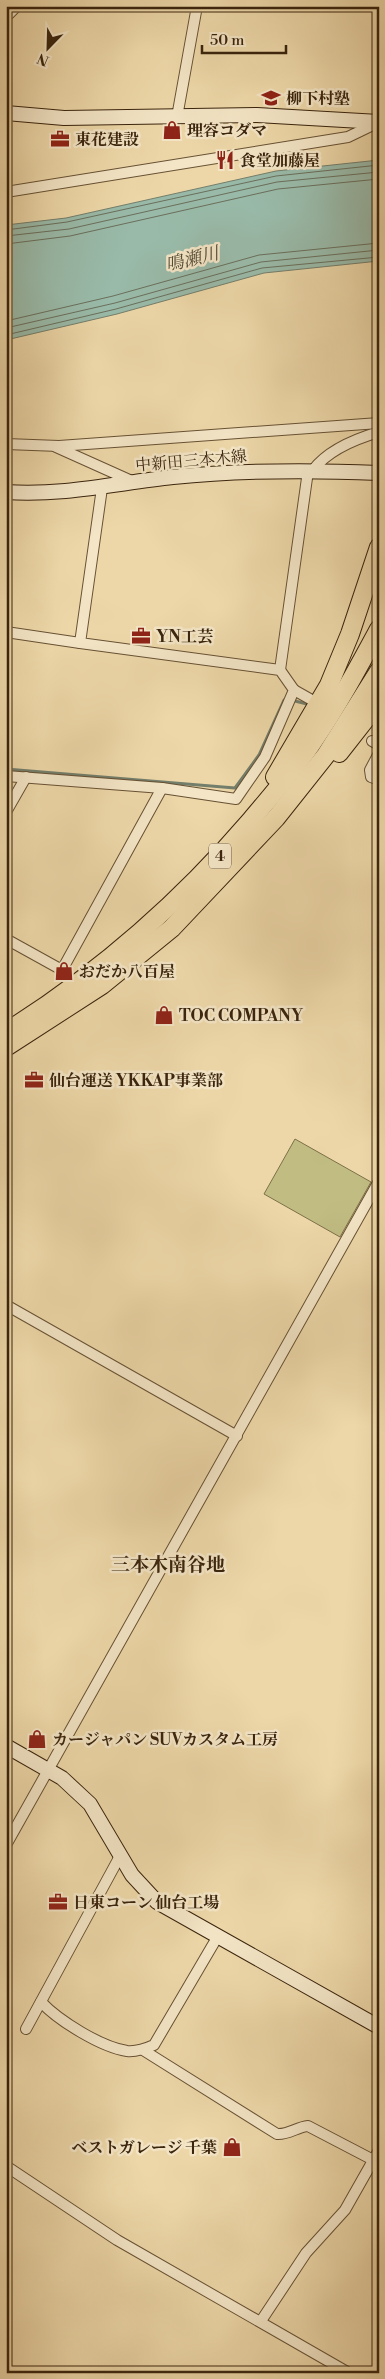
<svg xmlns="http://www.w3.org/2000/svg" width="385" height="2379" font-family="'Libre Bodoni','Noto Serif JP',serif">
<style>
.green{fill:#c0bc82;stroke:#7d7048}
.water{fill:#99baa9;stroke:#737e6b}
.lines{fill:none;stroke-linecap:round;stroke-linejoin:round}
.shore{stroke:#6a6f5b;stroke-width:1}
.stream{stroke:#737e6b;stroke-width:3}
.street-casing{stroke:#675134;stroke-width:12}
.secondary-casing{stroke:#3a240d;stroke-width:16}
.highway-casing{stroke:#3a240d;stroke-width:20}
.street{stroke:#f3e5c6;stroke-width:10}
.secondary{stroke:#f3e5c6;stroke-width:14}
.highway{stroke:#edd7a8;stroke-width:18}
.labels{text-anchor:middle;stroke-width:5;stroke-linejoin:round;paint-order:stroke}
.shield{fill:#f3e5c6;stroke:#725e44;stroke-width:1}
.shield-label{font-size:15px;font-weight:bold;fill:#3a240d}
.poi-label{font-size:16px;font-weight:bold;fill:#3a240d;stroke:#f3e5c6;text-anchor:start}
.street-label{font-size:16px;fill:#3a240d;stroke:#f3e5c6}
.water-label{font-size:18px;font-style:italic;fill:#524a34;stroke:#f3e5c6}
.quarter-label{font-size:19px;font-weight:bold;fill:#3a240d;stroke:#f3e5c6}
</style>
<rect width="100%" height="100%" fill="#edd7a8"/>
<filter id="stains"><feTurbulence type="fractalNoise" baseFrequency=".004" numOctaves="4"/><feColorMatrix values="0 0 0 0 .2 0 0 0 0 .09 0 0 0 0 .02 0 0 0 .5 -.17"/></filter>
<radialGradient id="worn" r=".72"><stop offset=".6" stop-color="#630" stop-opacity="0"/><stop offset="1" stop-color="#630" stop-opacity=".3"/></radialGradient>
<!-- green -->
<polygon class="green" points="295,1139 371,1182 340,1237 264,1194"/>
<!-- water -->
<polygon class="water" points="379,160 379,261 264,273 117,314 6,340 6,225 66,218 276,171"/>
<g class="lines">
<!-- shore -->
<g class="shore">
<polyline points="6,230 67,222 276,176 379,165"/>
<polyline points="6,236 69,229 277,182 379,172"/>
<polyline points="6,244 70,236 278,189 379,179"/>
<polyline points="6,321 113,296 259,255 379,243"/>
<polyline points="6,328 115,303 261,262 379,250"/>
<polyline points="6,335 116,309 262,268 379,257"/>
</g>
<!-- stream -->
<g class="stream">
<polyline points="295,701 307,704"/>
<polyline points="6,769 235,788 259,755 284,700 286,700"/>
</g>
<!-- street casing -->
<g class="street-casing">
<g id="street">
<polyline points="6,17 17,6"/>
<polyline points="177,117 197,6"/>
<polyline points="6,192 348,137 377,123"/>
<polyline points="6,444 59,446 379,423"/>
<polyline points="56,447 134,482"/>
<path d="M313 470C328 450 355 439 379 432"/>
<polyline points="6,632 80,643"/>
<polyline points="280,670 308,471"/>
<polyline points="294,690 310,699"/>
<polyline points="372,741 379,745"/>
<polyline points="379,753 370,770 371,777 379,780"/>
<polyline points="6,776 162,788 236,799 265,757 294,690 280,670 80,643 102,488"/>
<polyline points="6,812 26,777"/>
<polyline points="6,939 62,970 74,987"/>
<polyline points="62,970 162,788"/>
<polyline points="6,1305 237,1436"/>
<polyline points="6,1845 379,1181"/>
<path d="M41 2002C59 2021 101 2047 127 2051 137 2052 145 2049 154 2045L218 1936"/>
<polyline points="26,2029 120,1856"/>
<path d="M143 2050 277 2134C288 2135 297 2127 308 2126L379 2163"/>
<polyline points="6,2166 117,2240 349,2373"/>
<polyline points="261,2321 306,2253 345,2210 379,2150"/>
</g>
</g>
<!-- secondary casing -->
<g class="secondary-casing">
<g id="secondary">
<polyline points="6,113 64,118 257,115 379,122"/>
<path d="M6 492C63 496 117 483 173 477 242 470 310 470 379 473"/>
<polyline points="6,1746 62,1778 90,1804 132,1875 157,1902 379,2027"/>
</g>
</g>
<!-- highway casing -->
<g class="highway-casing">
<g id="highway">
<polyline points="339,753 379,702"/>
<polyline points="275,777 329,685 350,634 379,547"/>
<path d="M6 1032C100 973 179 904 251 820 272 795 294 770 312 743 337 707 358 668 379 629"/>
<polyline points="6,1047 102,985 172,928 276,818 326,755 379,671"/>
</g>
</g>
<!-- street -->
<use href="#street" class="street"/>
<!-- secondary -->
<use href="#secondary" class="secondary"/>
<!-- highway -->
<use href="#highway" class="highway"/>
</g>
<!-- icons -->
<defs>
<g id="school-bare" transform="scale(1.5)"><path d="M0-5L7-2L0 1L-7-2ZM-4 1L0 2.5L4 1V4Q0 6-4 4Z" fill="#8f2418" stroke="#f3e5c6" stroke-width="2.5" paint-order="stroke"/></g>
<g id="shop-bare" transform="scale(1.5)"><path d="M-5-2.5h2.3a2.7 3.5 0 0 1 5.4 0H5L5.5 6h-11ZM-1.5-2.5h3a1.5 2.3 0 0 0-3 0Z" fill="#8f2418" stroke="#f3e5c6" stroke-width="2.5" paint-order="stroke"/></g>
<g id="office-bare" transform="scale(1.5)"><path d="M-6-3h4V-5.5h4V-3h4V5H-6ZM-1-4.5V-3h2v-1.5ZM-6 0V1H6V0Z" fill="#8f2418" stroke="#f3e5c6" stroke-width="2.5" paint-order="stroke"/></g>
<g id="restaurant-bare" transform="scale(1.5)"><path d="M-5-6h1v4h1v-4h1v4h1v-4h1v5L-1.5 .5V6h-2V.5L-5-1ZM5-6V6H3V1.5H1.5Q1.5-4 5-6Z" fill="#8f2418" stroke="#f3e5c6" stroke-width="2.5" paint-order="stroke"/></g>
</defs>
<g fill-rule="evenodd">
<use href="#school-bare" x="271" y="98"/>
<use href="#shop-bare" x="172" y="130"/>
<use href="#office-bare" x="60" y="139"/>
<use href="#restaurant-bare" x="225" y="160"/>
<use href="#office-bare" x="141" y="636"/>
<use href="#shop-bare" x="64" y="971"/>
<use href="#shop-bare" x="164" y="1015"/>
<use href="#office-bare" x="34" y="1080"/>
<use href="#shop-bare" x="37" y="1739"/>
<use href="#office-bare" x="58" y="1902"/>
<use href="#shop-bare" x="232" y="2147"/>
</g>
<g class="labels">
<!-- shield labels -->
<rect class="shield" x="209" y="843.5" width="22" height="25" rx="4"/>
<g class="shield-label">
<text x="220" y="861">4</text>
</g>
<!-- poi labels -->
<g class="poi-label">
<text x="286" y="104">柳下村塾</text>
<text x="187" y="136">理容コダマ</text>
<text x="75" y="145">東花建設</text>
<text x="240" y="166">食堂加藤屋</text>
<text x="156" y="642">YN工芸</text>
<text x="79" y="977">おだか八百屋</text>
<text x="179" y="1021">TOC COMPANY</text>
<text x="49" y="1086">仙台運送 YKKAP事業部</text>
<text x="52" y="1745">カージャパン SUVカスタム工房</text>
<text x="73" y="1908">日東コーン 仙台工場</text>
<text x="217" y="2153" text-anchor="end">ベストガレージ 千葉</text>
</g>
<!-- street labels -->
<g class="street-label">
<text transform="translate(191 460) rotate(-5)" y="6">中新田三本木線</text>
</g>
<!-- water labels -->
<g class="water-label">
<text transform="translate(192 259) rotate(-14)" y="6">鳴瀬川</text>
</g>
<!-- quarter labels -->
<g class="quarter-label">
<text x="168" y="1571">三本木南谷地</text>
</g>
</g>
<!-- margin -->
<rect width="385" height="2379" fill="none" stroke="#edd7a8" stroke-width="25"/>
<rect x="8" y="8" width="370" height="2364" fill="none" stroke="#3a240d" stroke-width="2.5"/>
<rect x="12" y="12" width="360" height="2354" fill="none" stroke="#3a240d"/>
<!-- north arrow -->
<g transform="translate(48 48) rotate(203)" stroke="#f3e5c6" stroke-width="4" paint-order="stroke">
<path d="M0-4L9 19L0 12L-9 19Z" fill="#3a240d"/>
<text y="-8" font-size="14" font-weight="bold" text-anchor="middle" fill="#3a240d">N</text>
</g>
<!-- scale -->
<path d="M202 45v8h84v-8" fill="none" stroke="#3a240d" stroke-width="2.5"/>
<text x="210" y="45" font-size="15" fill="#3a240d" stroke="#f3e5c6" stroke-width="4" paint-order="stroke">50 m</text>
<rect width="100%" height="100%" filter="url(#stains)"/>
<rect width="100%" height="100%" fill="url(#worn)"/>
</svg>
